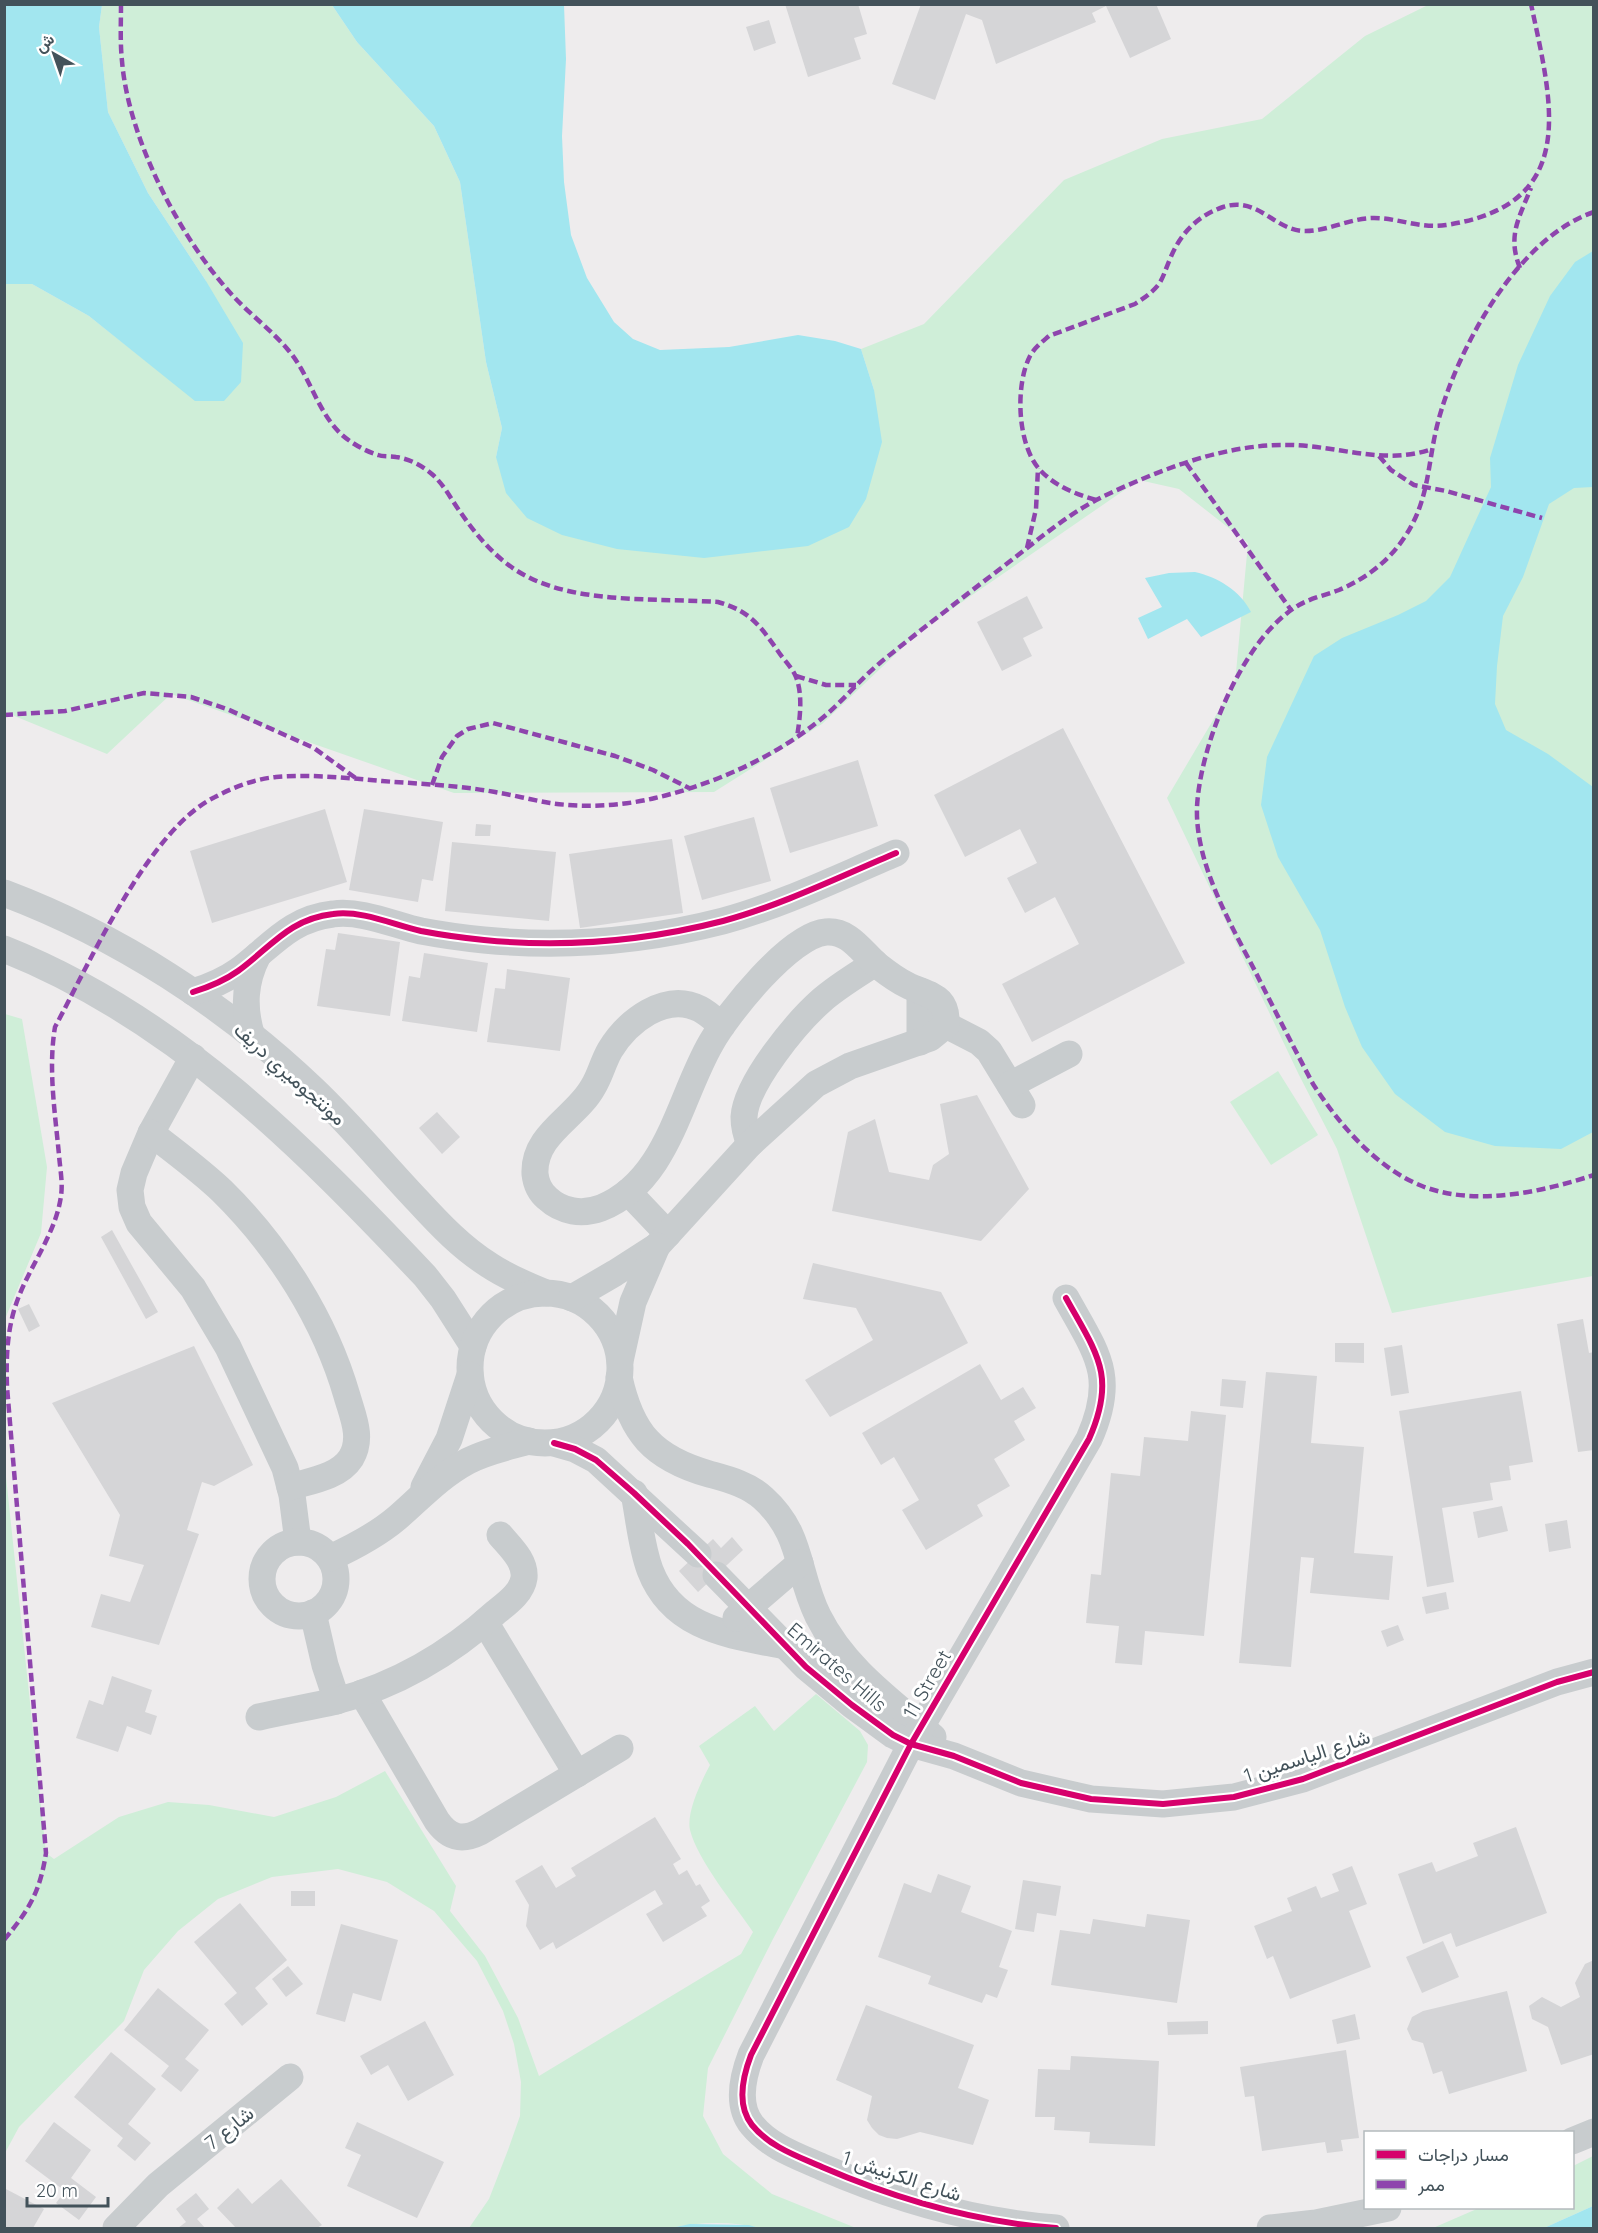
<svg xmlns="http://www.w3.org/2000/svg" width="1598" height="2233" font-family="Quicksand,Vazirmatn,sans-serif">
<style>
.green{fill:#cfeed8}
.water{fill:#a2e6ef}
.building{fill:#d5d5d7}
.lines{fill:none;stroke-linecap:round;stroke-linejoin:round}
.minor{stroke:#c8ccce;stroke-width:27}
.quiet{stroke:#8e44ad;stroke-width:4.5;stroke-dasharray:9 4.5;stroke-linecap:butt}
.cycleway-casing{stroke:#fff;stroke-width:10}
.cycleway{stroke:#d6006c;stroke-width:6}
.labels{text-anchor:middle;stroke-width:6;stroke-linejoin:round;paint-order:stroke}
.street-label{font-size:20px;fill:#43525a;stroke:#fff}
</style>
<rect width="100%" height="100%" fill="#eeeced"/>
<!-- green -->
<g class="green">
<polygon points="102,5 332,5 357,42 434,126 460,182 486,362 502,428 496,457 874,390 861,349 924,324 1064,180 1162,139 1262,119 1365,36 1428,5 1593,5 1593,1276 1392,1313 1337,1149 1299,1075 1167,798 1235,683 1248,543 1179,489 1139,480 920,631 822,724 714,792 454,793 171,694 107,754 12,715 5,716 5,284 32,284 89,316 195,400 206,281 148,193 108,112 99,27"/>
<polygon points="5,1014 22,1019 47,1167 41,1233 5,1319"/>
<polygon points="1278,1071 1318,1135 1271,1165 1230,1102"/>
<path d="M4 1458 46 1853 54 1859 119 1817 168 1802 209 1805 274 1817 336 1797 385 1771 456 1886 450 1911 485 1956 518 2018 539 2076 741 1954 753 1932C734 1904 698 1861 690 1830 686 1812 702 1780 710 1765L699 1746 755 1706 774 1731 816 1694 860 1731 868 1745 867 1762 773 1939 708 2068 703 2116 723 2154 772 2194 856 2228H759C733 2221 698 2222 671 2228H469L489 2199 508 2150 520 2116 521 2082 514 2044 503 2011 477 1961 434 1911 387 1882 338 1869 272 1877 218 1899 178 1931 144 1970 124 2021 19 2127 5 2153Z"/>
<polygon points="1593,2156 1593,2206 1544,2228 1433,2228 1479,2208 1572,2208 1573,2166"/>
</g>
<!-- water -->
<g class="water">
<polygon points="5,4 102,5 99,27 108,112 148,193 206,281 243,343 241,382 224,401 195,401 89,316 32,284 5,284"/>
<polygon points="332,5 564,5 566,59 562,136 564,182 571,235 587,278 614,322 633,339 660,350 729,347 798,335 835,341 861,349 874,390 882,442 866,499 849,527 808,546 704,558 617,549 562,535 527,518 506,493 496,457 502,428 486,362 460,182 434,126 357,42"/>
<polygon points="1593,251 1593,487 1574,488 1549,504 1523,577 1503,616 1497,666 1495,704 1506,730 1548,754 1593,787 1593,1132 1561,1149 1495,1146 1445,1132 1395,1094 1362,1047 1345,1007 1320,930 1278,857 1261,805 1267,757 1314,656 1342,638 1398,615 1426,601 1450,577 1491,487 1490,458 1518,365 1550,296 1575,262"/>
<path d="M1195 572C1217 577 1240 590 1251 612L1201 637 1187 619 1148 639 1138 618 1162 607 1145 578 1169 573Z"/>
<polygon points="1593,2206 1593,2228 1544,2228"/>
<polygon points="690,2224 749,2225 759,2228 671,2228"/>
</g>
<!-- building -->
<g class="building">
<polygon points="785,4 858,4 867,34 854,38 861,59 808,77"/>
<polygon points="921,4 1156,4 1171,39 1130,58 1106,6 1092,13 1096,22 996,64 982,20 966,14 935,100 892,84"/>
<polygon points="769,20 776,43 754,51 746,27"/>
<polygon points="1027,596 1043,628 1023,638 1032,656 1002,671 977,622"/>
<polygon points="1063,728 1185,963 1032,1042 1002,984 1079,944 1055,897 1025,913 1007,878 1037,863 1020,829 965,857 934,795"/>
<polygon points="858,760 878,826 790,853 770,788"/>
<polygon points="325,809 347,882 212,923 190,851"/>
<polygon points="364,809 443,822 433,881 422,879 418,902 349,890"/>
<polygon points="754,817 771,881 702,900 684,836"/>
<polygon points="476,824 491,825 490,836 475,836"/>
<polygon points="672,839 683,913 580,928 569,854"/>
<polygon points="452,842 556,852 549,921 445,911"/>
<polygon points="338,933 400,942 390,1016 317,1006 326,949 335,950"/>
<polygon points="424,953 488,963 477,1032 402,1021 409,976 420,978"/>
<polygon points="507,969 570,978 560,1051 487,1042 495,988 505,989"/>
<polygon points="977,1095 1029,1189 981,1241 832,1211 848,1132 875,1119 889,1172 929,1180 933,1165 949,1154 940,1104"/>
<polygon points="437,1112 460,1137 442,1154 419,1128"/>
<polygon points="112,1230 158,1312 146,1319 101,1237"/>
<polygon points="813,1263 941,1292 968,1343 830,1417 805,1380 873,1340 856,1308 803,1299"/>
<polygon points="29,1304 40,1326 29,1332 18,1309"/>
<polygon points="1583,1319 1589,1353 1594,1352 1594,1450 1578,1452 1557,1324"/>
<polygon points="1335,1343 1364,1343 1364,1363 1335,1362"/>
<polygon points="1402,1345 1409,1393 1391,1396 1384,1348"/>
<polygon points="194,1346 253,1465 214,1486 202,1482 187,1530 199,1534 159,1645 91,1627 101,1594 130,1602 144,1565 109,1556 120,1515 52,1403"/>
<polygon points="980,1364 1001,1400 1023,1387 1036,1408 1014,1421 1025,1440 994,1459 1010,1486 977,1505 983,1516 926,1550 902,1510 919,1500 894,1457 881,1465 862,1433"/>
<polygon points="1266,1372 1317,1376 1311,1443 1364,1447 1354,1553 1393,1556 1389,1600 1310,1593 1314,1558 1301,1557 1291,1667 1239,1663"/>
<polygon points="1222,1379 1246,1381 1243,1408 1220,1406"/>
<polygon points="1521,1391 1533,1462 1509,1466 1511,1480 1490,1483 1493,1500 1442,1508 1454,1582 1427,1587 1399,1411"/>
<polygon points="1191,1411 1226,1415 1204,1636 1145,1631 1142,1665 1115,1663 1119,1626 1086,1623 1091,1574 1101,1575 1111,1473 1140,1476 1144,1437 1188,1441"/>
<polygon points="1502,1506 1508,1531 1478,1538 1473,1512"/>
<polygon points="1567,1520 1571,1548 1549,1552 1545,1524"/>
<polygon points="732,1537 743,1550 698,1592 679,1571 713,1539 721,1548"/>
<polygon points="1446,1592 1449,1609 1426,1614 1422,1597"/>
<polygon points="1398,1625 1404,1640 1387,1647 1381,1631"/>
<polygon points="112,1676 152,1690 145,1712 157,1716 151,1735 127,1726 118,1752 76,1738 89,1700 103,1705"/>
<polygon points="655,1817 681,1859 673,1864 679,1875 687,1870 696,1886 700,1884 710,1901 701,1907 707,1916 663,1942 646,1914 663,1904 655,1890 556,1949 553,1942 540,1950 526,1926 529,1905 515,1881 542,1865 556,1888 576,1876 571,1868"/>
<polygon points="1516,1827 1547,1913 1456,1947 1451,1933 1423,1944 1398,1874 1432,1862 1436,1872 1478,1856 1473,1843"/>
<polygon points="1352,1866 1367,1904 1349,1911 1371,1967 1290,1999 1273,1956 1267,1959 1254,1926 1292,1911 1287,1898 1316,1886 1321,1898 1339,1891 1332,1874"/>
<polygon points="938,1874 971,1886 961,1912 1012,1931 999,1967 1008,1970 997,1998 986,1994 982,2003 928,1984 931,1976 878,1957 904,1883 931,1893"/>
<polygon points="1023,1880 1061,1886 1056,1916 1037,1913 1034,1932 1015,1929"/>
<rect x="291" y="1891" width="24" height="15"/>
<polygon points="240,1903 287,1960 255,1988 268,2004 242,2026 224,2004 237,1993 194,1942"/>
<polygon points="1147,1914 1190,1920 1177,2003 1051,1985 1060,1930 1090,1934 1093,1919 1145,1927"/>
<polygon points="341,1924 398,1940 381,2001 353,1993 345,2022 316,2014"/>
<polygon points="1443,1941 1459,1977 1422,1993 1406,1957"/>
<polygon points="1594,1960 1594,2054 1561,2065 1548,2027 1532,2019 1529,2006 1542,1997 1561,2007 1580,1997 1575,1983 1585,1964"/>
<polygon points="288,1966 303,1984 286,1997 272,1979"/>
<polygon points="158,1988 209,2030 185,2059 199,2070 181,2092 161,2076 169,2066 124,2030"/>
<polygon points="1507,1991 1527,2071 1449,2094 1442,2071 1433,2074 1423,2043 1412,2040 1407,2029 1412,2017 1423,2011"/>
<polygon points="866,2005 974,2045 958,2088 989,2100 973,2145 920,2132 897,2139 887,2138 879,2135 872,2128 867,2120 872,2096 836,2080"/>
<polygon points="1355,2014 1360,2039 1337,2044 1332,2020"/>
<polygon points="425,2021 454,2075 408,2101 388,2065 371,2075 360,2056"/>
<polygon points="1208,2021 1208,2034 1168,2035 1167,2022"/>
<polygon points="1346,2050 1359,2138 1341,2140 1343,2151 1327,2153 1325,2142 1262,2151 1254,2096 1245,2097 1240,2067"/>
<polygon points="111,2052 156,2089 128,2124 151,2143 135,2161 117,2146 123,2138 74,2097"/>
<polygon points="1071,2056 1159,2061 1155,2146 1089,2143 1090,2132 1054,2130 1055,2117 1035,2117 1038,2069 1070,2070"/>
<polygon points="54,2122 91,2150 71,2178 96,2197 79,2220 56,2203 65,2191 25,2161"/>
<polygon points="357,2122 444,2162 417,2218 347,2186 361,2155 345,2148"/>
<polygon points="281,2179 322,2225 317,2228 236,2228 217,2208 238,2188 252,2204"/>
<polygon points="4,2188 44,2209 33,2228 4,2228"/>
<polygon points="196,2193 209,2209 197,2219 205,2228 178,2228 186,2222 176,2209"/>
</g>
<g class="lines">
<!-- minor -->
<g class="minor">
<path d="M4 893C118 936 225 1005 313 1089 350 1124 383 1164 418 1201 440 1225 462 1248 489 1265 507 1277 526 1285 546 1293"/>
<path d="M4 949C175 1017 302 1146 425 1276L443 1299 473 1346"/>
<polyline points="920,991 920,1042"/>
<path d="M193 992C209 987 224 981 238 971 271 947 289 919 333 914 362 910 394 925 421 931 442 935 464 938 484 940 564 948 645 941 723 921 782 905 839 877 896 853"/>
<polyline points="946,1025 979,1042 989,1051 1022,1105"/>
<path d="M252 1037C243 1008 244 982 258 955"/>
<polyline points="193,1057 151,1133 134,1173 130,1190 132,1207 139,1223 193,1288 228,1347 285,1468 292,1495 298,1542"/>
<polyline points="1010,1085 1069,1054"/>
<path d="M151 1133C175 1152 200 1170 222 1191 279 1247 325 1320 347 1396 353 1417 363 1438 351 1458 339 1477 310 1481 290 1487"/>
<path d="M750 1144C746 1135 744 1127 744 1117 746 1083 797 1022 822 1000 838 986 857 975 875 963"/>
<polyline points="628,1192 668,1234"/>
<circle cx="545" cy="1368" r="75"/>
<path d="M572 1298 615 1273 657 1246 750 1144 816 1084 850 1066 930 1038 946 1025C948 995 929 996 907 985 896 980 886 972 877 965 861 951 849 930 826 932 790 935 728 1013 711 1043 679 1098 668 1181 601 1208 582 1215 562 1212 547 1198 540 1192 536 1183 535 1174 533 1134 576 1118 593 1087 600 1076 603 1062 610 1050 627 1022 665 991 700 1009 708 1013 715 1020 722 1026"/>
<polyline points="620,1361 633,1302 657,1246"/>
<path d="M619 1377C631 1433 653 1458 709 1474 727 1479 748 1484 763 1498 803 1534 796 1571 818 1616 844 1668 890 1700 933 1737"/>
<polyline points="554,1443 575,1449 596,1460 698,1554"/>
<polyline points="424,1487 449,1439 470,1375"/>
<path d="M634 1493C639 1518 641 1546 650 1570 673 1630 731 1635 785 1646"/>
<circle cx="299" cy="1579" r="37"/>
<path d="M330 1558C354 1547 377 1535 397 1518 420 1498 440 1476 468 1461 487 1451 508 1447 529 1441"/>
<polyline points="716,1575 806,1667 852,1705 893,1735 911,1744 954,1756 1021,1783 1091,1799 1163,1804 1234,1797 1303,1779 1557,1682 1594,1672"/>
<polyline points="313,1613 325,1665 337,1701"/>
<polyline points="736,1618 800,1563"/>
<polyline points="485,1622 577,1774"/>
<path d="M362 1693 437 1821C449 1838 462 1841 480 1832L620 1748"/>
<path d="M259 1717C285 1711 310 1707 336 1701 395 1686 450 1654 495 1613 506 1604 522 1593 524 1578 526 1561 510 1547 500 1535"/>
<polyline points="1572,2141 1594,2132"/>
<polyline points="116,2228 158,2185 290,2077"/>
<path d="M1056 2228C975 2222 896 2199 822 2167 797 2156 770 2147 752 2125 736 2105 743 2076 751 2055L911 1744 1089 1439C1117 1376 1097 1354 1066 1298"/>
<polyline points="1270,2228 1316,2223 1388,2208"/>
</g>
<!-- quiet -->
<g class="quiet">
<path d="M121 4C121 23 120 42 122 61 128 136 177 232 226 288 245 311 270 328 289 351 310 376 317 411 341 434 351 443 365 451 378 455 383 457 390 456 396 457 410 459 423 466 433 475 445 486 452 501 461 513 479 539 500 563 528 577 581 604 659 598 718 602 751 611 761 627 780 654 785 661 793 669 796 677 803 695 800 718 797 737"/>
<path d="M1594 212C1518 237 1457 349 1438 422 1427 464 1430 500 1404 538 1388 562 1365 579 1339 590 1326 595 1311 598 1299 605 1243 637 1200 745 1197 807 1195 863 1230 923 1255 971 1274 1009 1293 1046 1313 1084 1339 1124 1376 1168 1422 1186 1475 1207 1542 1192 1594 1175"/>
<path d="M1520 268C1507 236 1519 218 1531 188"/>
<polyline points="1379,456 1391,470 1414,485 1446,491 1542,518"/>
<polyline points="1186,463 1291,610"/>
<path d="M1096 500C1075 494 1055 486 1040 470 1017 445 1015 385 1030 356 1035 347 1042 342 1049 336L1135 304C1144 298 1152 293 1159 284 1164 276 1166 268 1170 259 1180 234 1197 216 1223 207 1258 196 1273 229 1303 231 1327 232 1349 218 1374 218 1398 218 1421 229 1446 225 1581 205 1552 103 1531 4"/>
<polyline points="1027,548 1036,509 1038,468"/>
<polyline points="796,676 826,685 856,685"/>
<polyline points="4,715 65,711 144,693 191,697 227,709 314,748 357,779"/>
<polyline points="432,785 442,757 457,736 468,729 493,723 615,756 653,770 689,788"/>
<path d="M4 1940C29 1910 40 1892 46 1853L7 1387C6 1356 7 1326 19 1296 32 1263 56 1232 61 1196 63 1183 60 1168 59 1155 55 1112 48 1069 55 1027 90 962 149 829 215 797 234 787 255 779 276 777 311 774 347 778 382 781 419 784 457 785 495 792 513 795 532 800 550 803 584 808 622 806 655 798 711 785 771 759 816 723 840 705 858 681 881 662 923 628 966 595 1009 562 1039 539 1068 514 1102 497 1159 470 1224 444 1288 445 1336 445 1384 466 1432 449"/>
</g>
<!-- cycleway casing -->
<g class="cycleway-casing">
<g id="cycleway">
<path d="M193 992C209 987 224 981 238 971 271 947 289 919 333 914 362 910 394 925 421 931 442 935 464 938 484 940 564 948 645 941 723 921 782 905 839 877 896 853"/>
<polyline points="554,1443 575,1449 596,1460 634,1493 688,1544 806,1667 852,1705 893,1735 911,1744 954,1756 1021,1783 1091,1799 1163,1804 1234,1797 1303,1779 1557,1682 1594,1672"/>
<path d="M1056 2228C975 2222 896 2199 822 2167 797 2156 770 2147 752 2125 736 2105 743 2076 751 2055L911 1744 1089 1439C1117 1376 1097 1354 1066 1298"/>
</g>
</g>
<!-- cycleway -->
<use href="#cycleway" class="cycleway"/>
</g>
<g class="labels">
<!-- street labels -->
<g class="street-label">
<text transform="translate(290 1074) rotate(42)" y="7">مونتجوميري دريف</text>
<text transform="translate(837 1667) rotate(41)" y="7">Emirates Hills</text>
<text transform="translate(927 1684) rotate(-60)" y="7">11 Street</text>
<text transform="translate(1307 1756) rotate(-18)" y="7">شارع الياسمين 1</text>
<text transform="translate(229 2128) rotate(-39)" y="7">شارع 7</text>
<text transform="translate(902 2176) rotate(18)" y="7">شارع الكرنيش 1</text>
</g>
</g>
<!-- border -->
<rect width="1598" height="2233" fill="none" stroke="#43525a" stroke-width="12"/>
<!-- legend -->
<rect x="1364" y="2131" width="210" height="78" fill="#ffffff" stroke="#b4babd" stroke-width="1.5"/>
<rect x="1376" y="2150" width="30" height="9" fill="#d6006c" stroke="#b4babd" stroke-width="1.5"/>
<text x="1418" y="2161" font-size="18" fill="#43525a">مسار دراجات</text>
<rect x="1376" y="2180" width="30" height="9" fill="#8e44ad" stroke="#b4babd" stroke-width="1.5"/>
<text x="1418" y="2191" font-size="18" fill="#43525a">ممر</text>
<!-- north arrow -->
<g transform="translate(54 54) rotate(320)" stroke="#ffffff" stroke-width="4.5" paint-order="stroke">
<path d="M0-4.5L10 22L0 15L-10 22Z" fill="#43525a"/>
<text y="-9" font-size="16" font-weight="bold" text-anchor="middle" fill="#43525a">ش</text>
</g>
<!-- scale -->
<path d="M27 2197v9h81v-9" fill="none" stroke="#43525a" stroke-width="3"/>
<text x="36" y="2197" font-size="18" fill="#43525a" stroke="#ffffff" stroke-width="4.5" paint-order="stroke">20 m</text>
</svg>
